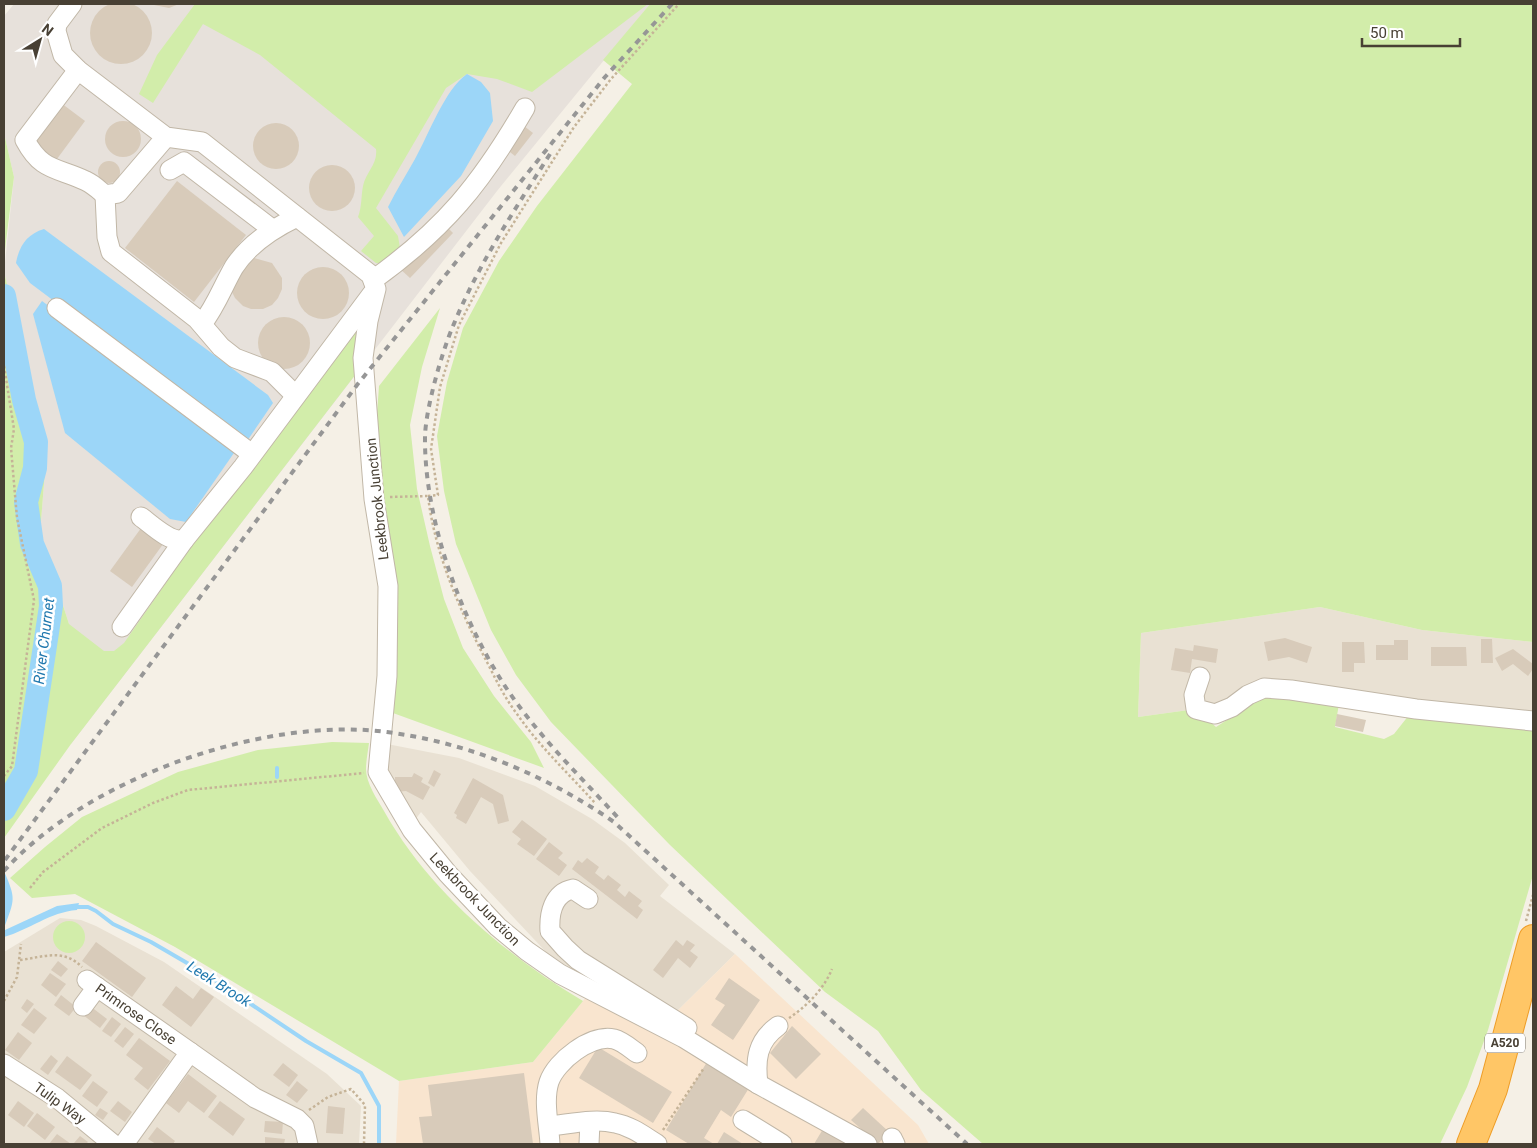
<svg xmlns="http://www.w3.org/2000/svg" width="1537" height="1148" font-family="Roboto,sans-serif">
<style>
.residential{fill:#e9e1d3}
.commercial{fill:#f9e5cf}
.industrial{fill:#e7e1db}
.green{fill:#d2edaa}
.water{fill:#9cd6f8}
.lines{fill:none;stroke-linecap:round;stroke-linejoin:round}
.stream{stroke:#9cd6f8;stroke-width:4}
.river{stroke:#9cd6f8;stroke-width:24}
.building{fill:#d8cbba}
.minor-casing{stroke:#c1b7a7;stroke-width:21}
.highway-casing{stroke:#ee9d27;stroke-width:30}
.path{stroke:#c5b397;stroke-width:2.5;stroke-dasharray:2.5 2.5;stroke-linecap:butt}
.minor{stroke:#fff;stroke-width:19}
.highway{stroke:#ffc666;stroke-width:28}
.rail{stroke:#969696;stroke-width:4;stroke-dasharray:6 6;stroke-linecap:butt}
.labels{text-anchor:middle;stroke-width:5;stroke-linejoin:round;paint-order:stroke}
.shield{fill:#fff;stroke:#7f7971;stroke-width:1}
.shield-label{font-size:12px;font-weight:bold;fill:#484034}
.street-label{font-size:14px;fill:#484034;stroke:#fff}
.water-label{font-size:15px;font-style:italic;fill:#2078ae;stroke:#fff}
</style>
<rect width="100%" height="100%" fill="#f5f0e6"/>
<!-- residential -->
<g class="residential">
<polygon points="1320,607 1422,630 1533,642 1533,716 1286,685 1225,705 1138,717 1141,633"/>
<polygon points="387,744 459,758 535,786 592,819 625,843 669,885 660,896 735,954 666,1022 596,985 547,953 470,871 421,812 412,824 390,788 387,764"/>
<polygon points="60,918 81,920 96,926 164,962 327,1074 361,1106 359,1144 4,1144 4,952"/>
</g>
<!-- commercial -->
<polygon class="commercial" points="735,954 918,1125 929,1144 396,1144 399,1081 533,1062 596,985 666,1022"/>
<!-- industrial -->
<polygon class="industrial" points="14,4 650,4 497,191 71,744 69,624 40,534 47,446 4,272 14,177 4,133 4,16"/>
<!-- green -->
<g class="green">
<path d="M195 4H648L532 92 497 79 467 74 446 88 376 208 398 236 401 254 388 264 376 263 361 251 374 236 358 217C362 206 361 196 363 186 366 172 378 164 376 149L260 55 203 24 153 103 139 94 157 55Z"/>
<polygon points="650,4 1533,4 1533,642 1422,630 1320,607 1141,633 1138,717 1196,709 1216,727 1260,699 1279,695 1339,704 1335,727 1384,739 1394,734 1409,715 1533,726 1533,875 1488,1030 1467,1087 1440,1144 983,1144 921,1090 878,1031 825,992 670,845 551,722 516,675 491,630 456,544 444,491 437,436 447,382 463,328 499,261 537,206 632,84 603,60"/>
<polygon points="4,133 14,177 4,258"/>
<polygon points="4,272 47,446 40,534 69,624 104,651 114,651 124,643 193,544 323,368 363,323 359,370 71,744 4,838"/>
<polygon points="440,308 422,367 410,425 417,489 430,546 444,599 463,648 494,696 531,742 544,768 393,713 396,644 388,534 376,427 379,386"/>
<path d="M332 742 369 743C368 751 366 761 366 769 366 783 377 799 384 811 429 891 505 955 583 1001L533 1062 399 1081 175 947 75 894 32 898 10 878 45 847 82 817 178 772 258 750Z"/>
<circle cx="69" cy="937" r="16"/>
</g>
<!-- water -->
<g class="water">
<path d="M467 74 481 82 490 93 493 121 461 176 404 237 388 207C396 191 406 175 415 159 429 134 445 89 467 74Z"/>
<path d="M44 229 268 395 273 403 245 444 30 283 16 263C19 246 27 234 44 229Z"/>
<polygon points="42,301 232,441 236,450 186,522 170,519 65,433 33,314"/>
<path d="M4 871C16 899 15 899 4 928L5 930 57 906 79 903 77 910C50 912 29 930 4 937Z"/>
</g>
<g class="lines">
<!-- stream -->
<g class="stream">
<polyline points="277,768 277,777"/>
<polyline points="74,907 88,907 96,911 113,924 151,942 206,974 306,1041 361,1073 379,1106 379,1144"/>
</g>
<!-- river -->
<polyline class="river" points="4,296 24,400 36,442 35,468 26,502 32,544 50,586 51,606 26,771 4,809"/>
</g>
<!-- building -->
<g class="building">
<circle cx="121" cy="33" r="31"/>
<polygon points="149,4 179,4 169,8"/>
<polygon points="61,103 85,121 54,163 30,145"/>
<circle cx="123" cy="139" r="18"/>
<circle cx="276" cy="146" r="23"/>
<polygon points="524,126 533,133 515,156 506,149"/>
<circle cx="109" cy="172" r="11"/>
<circle cx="332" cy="188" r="23"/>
<polygon points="177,181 246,235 194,302 125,248"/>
<polygon points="444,224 453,233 410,278 398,267"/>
<polygon points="254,258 272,263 282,278 282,289 278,298 272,305 263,309 251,309 243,306 235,298 231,290 245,260"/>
<circle cx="323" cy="293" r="26"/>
<circle cx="284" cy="343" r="26"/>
<polygon points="144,524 166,540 132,587 110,571"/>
<polygon points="1285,638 1312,647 1307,663 1289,657 1268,661 1264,642"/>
<polygon points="1481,639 1492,639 1493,663 1481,663"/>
<polygon points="1394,640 1408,640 1408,660 1376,660 1376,645 1394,645"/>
<polygon points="1342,642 1364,642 1365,663 1354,663 1354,672 1342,672"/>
<polygon points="1194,645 1218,649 1216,663 1192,659 1190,673 1171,670 1175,648 1193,651"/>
<polygon points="1431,647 1466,647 1467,666 1431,666"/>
<polygon points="1513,649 1533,664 1533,669 1528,676 1513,664 1502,671 1495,658"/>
<polygon points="1337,714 1366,720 1363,732 1335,726"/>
<polygon points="434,770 441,774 434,787 428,783"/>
<polygon points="414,773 423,778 421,782 430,787 423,800 406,791 395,792 395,777 412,777"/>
<polygon points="473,778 503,795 509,821 498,824 493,804 481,797 466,824 456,818 457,815 454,813"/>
<polygon points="522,820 547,839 534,856 517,844 521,839 512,832"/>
<polygon points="549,842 563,853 558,858 567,865 559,876 536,859"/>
<polygon points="587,858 599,867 595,873 604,880 608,875 621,885 617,890 625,897 629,891 642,901 638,906 643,910 637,919 572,869 578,860 582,863"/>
<polygon points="676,940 683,946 687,940 695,945 690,951 698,957 690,968 678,958 663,978 653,970"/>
<polygon points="96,942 146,978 132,997 82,961"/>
<polygon points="58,961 68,969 61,977 51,970"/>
<polygon points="50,973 66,984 56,997 41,985"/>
<polygon points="729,978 760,1000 733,1040 711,1025 725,1005 715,999"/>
<polygon points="176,986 193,999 201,988 214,997 191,1027 162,1005"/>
<polygon points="61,995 76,1007 69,1016 54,1005"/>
<polygon points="27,999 34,1004 27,1013 21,1008"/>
<polygon points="90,1006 107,1019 100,1028 83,1015"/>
<polygon points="34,1008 47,1018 34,1034 21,1025"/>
<polygon points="112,1017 121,1024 111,1037 102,1031"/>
<polygon points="792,1026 821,1054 796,1079 770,1053"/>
<polygon points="125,1027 134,1034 123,1048 114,1041"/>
<polygon points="18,1032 32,1043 19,1060 5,1050"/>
<polygon points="139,1038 170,1061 148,1090 134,1079 143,1068 126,1055"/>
<polygon points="598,1047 672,1092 653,1123 579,1078"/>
<polygon points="51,1055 58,1061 48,1075 40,1069"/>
<polygon points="67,1056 92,1075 80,1090 55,1072"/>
<polygon points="707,1062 749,1088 731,1117 721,1110 704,1138 714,1144 689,1144 666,1130"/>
<polygon points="283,1063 298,1075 289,1087 273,1075"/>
<polygon points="524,1073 533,1144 423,1144 419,1117 432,1116 428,1085"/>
<polygon points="188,1074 217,1096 204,1113 188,1101 179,1113 166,1103"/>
<polygon points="93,1081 108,1092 97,1107 82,1096"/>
<polygon points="297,1081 308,1090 297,1103 286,1095"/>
<polygon points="18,1101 34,1113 24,1127 8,1115"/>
<polygon points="118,1101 132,1112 125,1122 110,1111"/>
<polygon points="220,1101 245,1119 233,1136 208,1117"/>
<polygon points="328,1106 345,1108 343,1134 326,1133"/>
<polygon points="100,1108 108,1113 103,1120 95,1115"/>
<polygon points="863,1108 889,1132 878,1144 851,1120"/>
<polygon points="37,1113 55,1127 45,1140 27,1126"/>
<polygon points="265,1121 283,1122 282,1134 264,1132"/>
<polygon points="157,1127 175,1141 173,1144 156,1144 148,1139"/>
<polygon points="823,1129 847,1144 814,1144"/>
<polygon points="724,1132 743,1144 717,1144"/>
<polygon points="57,1134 71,1144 49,1144"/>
<polygon points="80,1136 88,1142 86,1144 74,1143"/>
<polygon points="265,1137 285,1139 284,1144 265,1144"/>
</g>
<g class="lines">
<!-- minor casing -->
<g class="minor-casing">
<g id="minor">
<polyline points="72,4 57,24 56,31 63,55 78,70 166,137 202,142 371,275 376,289 368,321 363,358 374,499 388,586 387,676 378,772 412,830 448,874 498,927 527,951 560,974 684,1038 758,1084 867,1144"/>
<path d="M78 70 25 140C42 172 57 167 86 181 93 184 99 190 105 195L118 193 166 137"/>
<polyline points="170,170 184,162 272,229"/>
<polyline points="105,195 107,237 111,252 197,319 221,347 235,358 272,372 295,395"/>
<path d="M373 280C444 229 481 184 525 108"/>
<polyline points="57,308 252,454"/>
<path d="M202 324C216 306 223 286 234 267 249 244 274 228 297 217"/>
<path d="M141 517C152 525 170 543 184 540L243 467 372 294"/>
<polyline points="122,627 184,540"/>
<polyline points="1200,677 1194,695 1196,709 1215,714 1232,707 1248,695 1264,688 1291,690 1416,709 1533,721"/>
<path d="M588 899 573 889C553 893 549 914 550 931L565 948 578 960 687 1028"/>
<polyline points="87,980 190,1052 124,1144"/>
<polyline points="83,1006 97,987"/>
<polyline points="190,1052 255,1098 297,1119 304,1126 308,1144"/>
<polyline points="4,1064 57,1098 113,1144"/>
<path d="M758 1084C755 1060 757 1041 778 1026"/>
<polyline points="743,1120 782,1144"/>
<path d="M549 1126C570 1124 595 1118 615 1123 631 1126 644 1136 657 1144"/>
<polyline points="892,1138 895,1144"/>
<path d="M550 1144C549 1125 543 1101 549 1082 556 1061 591 1034 614 1039 622 1041 630 1048 637 1053"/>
<polyline points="589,1144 590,1122"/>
</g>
</g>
<!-- highway casing -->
<g class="highway-casing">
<polyline id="highway" points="1471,1144 1493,1089 1533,939"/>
</g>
<!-- path -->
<g class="path">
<polyline points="4,366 14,429 11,448 17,518 34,600 12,766 4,776"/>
<polyline points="428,496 438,495 431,449 440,387 459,325 501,243 574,127 611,79 679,4"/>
<path d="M390 497 428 496C435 555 461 613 488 664 497 682 505 698 517 714 539 746 569 774 595 803"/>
<polyline points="30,888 43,872 102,828 153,803 188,790 364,773"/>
<polyline points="1526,921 1533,895"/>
<path d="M20 960C44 957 63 948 82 967"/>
<polyline points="4,1001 17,977 21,944"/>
<path d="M789 1018C806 1007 824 989 832 969"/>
<polyline points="309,1110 328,1097 351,1089 365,1105 364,1144"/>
<polyline points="663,1130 704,1068"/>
</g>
<!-- minor -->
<use href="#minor" class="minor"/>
<!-- highway -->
<use href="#highway" class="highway"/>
<!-- rail -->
<g class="rail">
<path d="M550 154C514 211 479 263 453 326 442 352 426 407 425 436 424 518 459 614 503 683 535 733 581 777 621 821"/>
<polyline points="5,860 357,385 605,77 672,4"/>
<path d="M4 871C87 778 264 716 387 732 469 743 546 775 614 822L967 1144"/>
</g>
</g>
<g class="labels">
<!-- shield labels -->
<rect class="shield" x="1485" y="1033.5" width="40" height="19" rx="4"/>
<g class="shield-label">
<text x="1505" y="1047">A520</text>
</g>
<!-- street labels -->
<g class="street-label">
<text transform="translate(377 499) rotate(-96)" y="5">Leekbrook Junction</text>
<text transform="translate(475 899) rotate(46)" y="5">Leekbrook Junction</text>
<text transform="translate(136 1014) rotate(35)" y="5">Primrose Close</text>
<text transform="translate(60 1103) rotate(36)" y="5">Tulip Way</text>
</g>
<!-- water labels -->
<g class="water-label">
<text transform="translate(44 641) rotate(-83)" y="5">River Churnet</text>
<text transform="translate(219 984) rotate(32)" y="5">Leek Brook</text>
</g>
</g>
<!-- border -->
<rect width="1537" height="1148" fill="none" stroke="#484034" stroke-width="10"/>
<!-- north arrow -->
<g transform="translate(40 40) rotate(37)" stroke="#ffffff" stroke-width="4" paint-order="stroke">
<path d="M0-4L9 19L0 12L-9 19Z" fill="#484034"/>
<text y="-8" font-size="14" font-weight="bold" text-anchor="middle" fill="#484034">N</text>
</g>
<!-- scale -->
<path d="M1362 38v8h98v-8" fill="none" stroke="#484034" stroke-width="2.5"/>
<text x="1370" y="38" font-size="15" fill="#484034" stroke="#ffffff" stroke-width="4" paint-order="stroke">50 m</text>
</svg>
